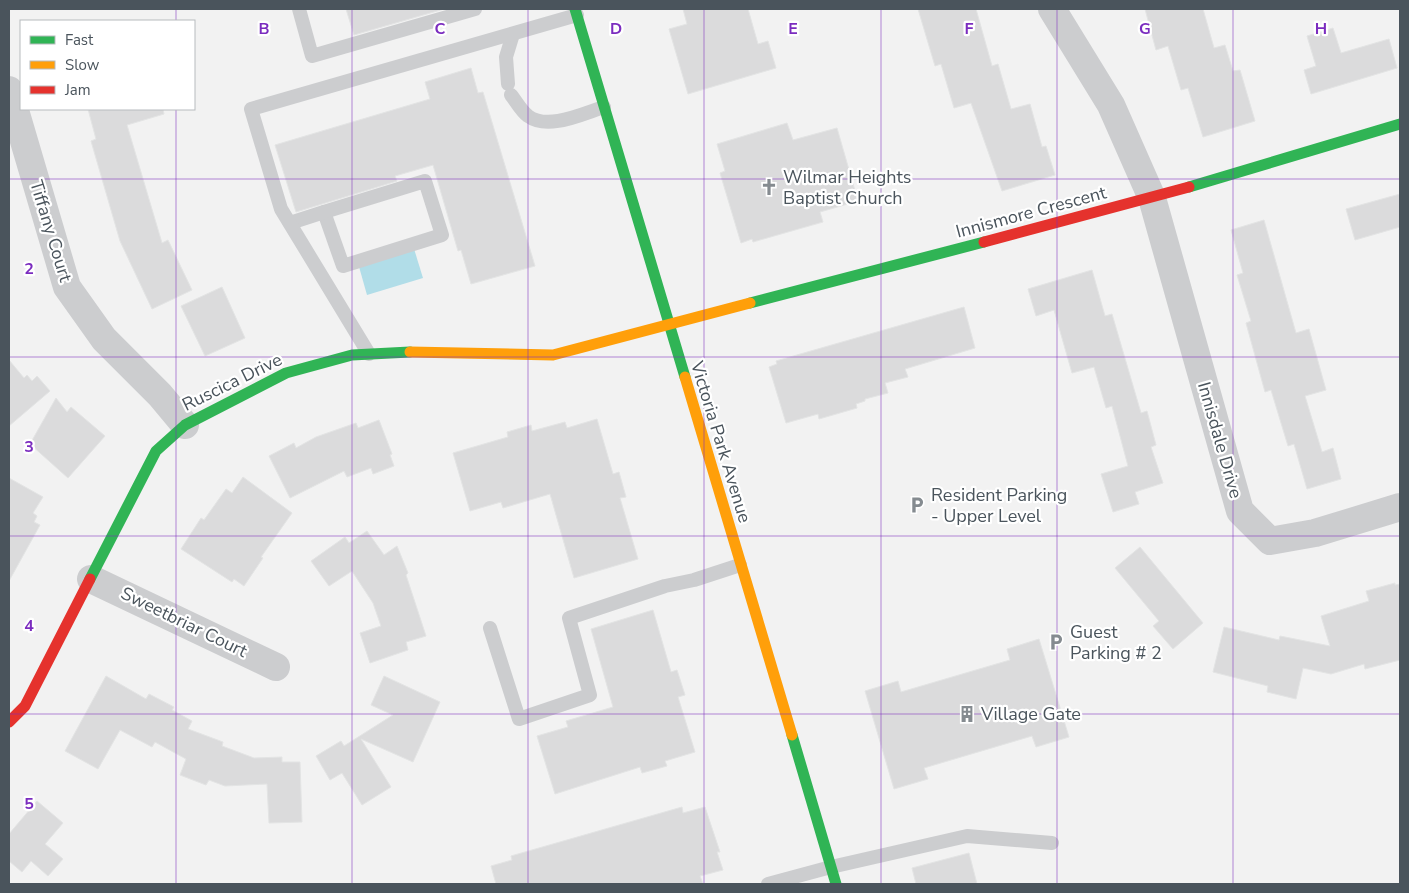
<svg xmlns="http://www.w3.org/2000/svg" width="1409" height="893" font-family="'Nunito Sans',sans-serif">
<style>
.water{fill:#b1dde8}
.building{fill:#dbdbdc;stroke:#e3e4e4}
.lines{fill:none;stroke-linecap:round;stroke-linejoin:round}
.lane{stroke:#cccdcf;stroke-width:14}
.street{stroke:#cccdcf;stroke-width:28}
.fast{stroke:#30b455;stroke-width:11}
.slow{stroke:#ff9f0a;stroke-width:11}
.jam{stroke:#e5322d;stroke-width:11}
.grid{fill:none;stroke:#7b2cbf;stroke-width:1;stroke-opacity:0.55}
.labels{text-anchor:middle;stroke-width:4.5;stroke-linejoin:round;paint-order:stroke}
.poi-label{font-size:18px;fill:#4a545c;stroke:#fff;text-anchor:start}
.street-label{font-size:18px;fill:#4a545c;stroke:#fff}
.grid-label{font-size:16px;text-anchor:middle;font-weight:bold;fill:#7b2cbf;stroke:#fff;stroke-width:4.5;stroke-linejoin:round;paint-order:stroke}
</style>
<rect width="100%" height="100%" fill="#f2f2f2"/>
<!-- water -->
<polygon class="water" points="411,239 423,278 367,295 356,256"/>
<!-- building -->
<g class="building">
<polygon points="346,9 444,9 354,35"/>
<polygon points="683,9 748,9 758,44 768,41 776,68 688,94 669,29 687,24"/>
<polygon points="918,9 976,9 992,66 998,64 1011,109 1030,104 1042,147 1046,146 1055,175 1002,191 971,103 954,108 941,64 935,66"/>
<polygon points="1145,9 1203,9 1214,48 1225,45 1233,71 1240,70 1255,121 1203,137 1188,88 1181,90 1168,46 1156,50"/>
<polygon points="1333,28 1341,53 1389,39 1397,68 1311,94 1304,70 1316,66 1307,36"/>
<polygon points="471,68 478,93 483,92 535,266 471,284 461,250 458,251 433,165 395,176 397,181 296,212 275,145 430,99 425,82"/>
<polygon points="88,109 163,109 164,114 127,125 162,243 168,240 192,290 152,309 120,241 91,141 96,139"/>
<polygon points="787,123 793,140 837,128 858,201 820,212 823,222 753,242 752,239 741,243 720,173 725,171 717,144"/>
<polygon points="1400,194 1400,227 1355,240 1346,209"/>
<polygon points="1264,220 1296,333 1309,329 1326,390 1305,396 1322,452 1333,448 1341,479 1307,489 1294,444 1288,446 1271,390 1265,392 1246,323 1251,321 1237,275 1243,273 1231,230"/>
<polygon points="1092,270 1105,316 1112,314 1141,413 1147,411 1156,445 1151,447 1163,483 1135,492 1139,504 1113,512 1101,474 1128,466 1112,406 1106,408 1094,367 1072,373 1054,310 1036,316 1028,289"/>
<polygon points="222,287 245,338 205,356 181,306"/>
<polygon points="964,307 975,348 905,369 908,377 885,383 888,393 865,399 865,401 856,404 857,408 819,419 818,414 786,423 769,367 777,364 776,361"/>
<polygon points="9,360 24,378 27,375 32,381 37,376 50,391 9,426"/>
<polygon points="56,398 67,412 71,407 105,436 68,478 30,444"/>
<polygon points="597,419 613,474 619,472 626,497 620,498 638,559 574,578 550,494 503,508 501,502 470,511 453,453 508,437 507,432 531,425 532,431 565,422 567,428"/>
<polygon points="379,420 392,454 390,455 394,466 373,474 371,468 347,477 344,471 290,498 269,456 294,443 296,448 316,437 356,423 358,428"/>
<polygon points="243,477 292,513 261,557 263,558 244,586 234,579 232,582 181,549 201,518 204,520 226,489 232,493"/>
<polygon points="9,478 43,497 33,513 37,516 34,522 40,525 9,581"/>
<polygon points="367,531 384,555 397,546 408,573 406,575 426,636 406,642 408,650 370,663 360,633 381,626 373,603 352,571 329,586 311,561 345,537 349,543"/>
<polygon points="1140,547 1203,623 1173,649 1153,626 1159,621 1115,568"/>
<polygon points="1395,583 1395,585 1400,584 1400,660 1365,669 1364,664 1331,674 1303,668 1296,699 1267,692 1268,686 1213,672 1224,627 1279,640 1280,636 1330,646 1321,616 1369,601 1366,591"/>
<polygon points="653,610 671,672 677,670 685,695 678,697 695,752 665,761 667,766 642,773 640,767 555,794 537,736 568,727 566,721 613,707 591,629"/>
<polygon points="1039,639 1069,737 1036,747 1032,736 924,768 928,779 894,789 865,691 898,681 901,692 1010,660 1007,649"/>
<polygon points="106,676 146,699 149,694 174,707 172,710 192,721 188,729 223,742 222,746 254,758 282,757 282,762 300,762 302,822 269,823 267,784 225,786 209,780 206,785 180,775 186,759 155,742 152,747 120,730 98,769 65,751"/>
<polygon points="384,676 440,702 413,762 361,739 391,787 362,805 342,773 330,780 316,756 341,741 344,746 393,715 371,705"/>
<polygon points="37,801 63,823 45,844 63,859 48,876 31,861 22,872 9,861 9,834"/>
<polygon points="682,807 683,813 705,807 720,852 717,852 723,870 700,876 703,884 496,884 491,866 512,860 511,856"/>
<polygon points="969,853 977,884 916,884 912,868"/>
</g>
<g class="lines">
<!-- lane -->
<g class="lane">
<polyline points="299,9 312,56 475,9"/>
<polyline points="508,84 506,57 513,34"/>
<path d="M511 95C516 101 521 111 528 116 548 131 584 113 604 107"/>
<polygon points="425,181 442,235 343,266 324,212"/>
<polyline points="290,223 324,212"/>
<polyline points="369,354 281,209 251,109 577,15"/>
<polyline points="490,628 519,719 590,695 569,618 665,586 694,580 740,565"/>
<polyline points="768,884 831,867 967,836 1052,843"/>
</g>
<!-- street -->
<g class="street">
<polyline points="1052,9 1111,105 1152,198 1240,511 1270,541 1315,533 1400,507"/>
<polyline points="9,90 67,287 104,339 160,395 185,425"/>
<polyline points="91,579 276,667"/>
</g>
<!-- fast -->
<g class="fast">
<polyline points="575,9 685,377"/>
<polyline points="1189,187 1400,124"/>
<polyline points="750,303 984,242"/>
<polyline points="90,579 156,451 185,425 286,373 352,355 410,352"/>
<polyline points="792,735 836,884"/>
</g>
<!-- slow -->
<g class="slow">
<polyline points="410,352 553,355 750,303"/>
<polyline points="685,377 792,735"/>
</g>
<!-- jam -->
<g class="jam">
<polyline points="984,242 1189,187"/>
<polyline points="9,722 25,706 90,579"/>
</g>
</g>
<!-- grid -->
<path class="grid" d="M176 9V21M352 9V884M528 9V884M704 9V884M881 9V884M1057 9V884M1233 9V884M176 109V884M9 179H1400M9 357H1400M9 536H1400M9 714H1400"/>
<!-- icons -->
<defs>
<g id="church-bare" transform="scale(1.35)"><path d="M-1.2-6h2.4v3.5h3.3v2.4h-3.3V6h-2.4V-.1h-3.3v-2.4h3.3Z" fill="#858b90" stroke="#fff" stroke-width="2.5" paint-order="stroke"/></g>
<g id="parking-bare" transform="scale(1.35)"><path d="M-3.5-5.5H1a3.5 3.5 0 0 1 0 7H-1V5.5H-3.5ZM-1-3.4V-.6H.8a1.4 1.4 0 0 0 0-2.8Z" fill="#858b90" stroke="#fff" stroke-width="2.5" paint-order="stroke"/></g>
<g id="building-bare" transform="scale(1.35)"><path d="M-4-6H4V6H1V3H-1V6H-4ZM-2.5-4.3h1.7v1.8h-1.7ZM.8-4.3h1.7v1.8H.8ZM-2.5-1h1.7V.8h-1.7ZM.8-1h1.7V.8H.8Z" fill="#858b90" stroke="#fff" stroke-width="2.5" paint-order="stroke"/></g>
</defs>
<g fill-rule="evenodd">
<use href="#church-bare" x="769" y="187"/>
<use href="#parking-bare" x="917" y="505"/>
<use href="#parking-bare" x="1056" y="642"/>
<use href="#building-bare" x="967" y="714"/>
</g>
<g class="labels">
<!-- poi labels -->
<g class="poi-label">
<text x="783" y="183">Wilmar Heights<tspan x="783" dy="21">Baptist Church</tspan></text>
<text x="931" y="501">Resident Parking<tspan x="931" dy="21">- Upper Level</tspan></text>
<text x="1070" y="638">Guest<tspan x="1070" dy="21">Parking # 2</tspan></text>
<text x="981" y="720">Village Gate</text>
</g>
<!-- street labels -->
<g class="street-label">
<text transform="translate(1031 212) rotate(-15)" y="6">Innismore Crescent</text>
<text transform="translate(51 231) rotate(73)" y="6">Tiffany Court</text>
<text transform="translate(232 382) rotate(-26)" y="6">Ruscica Drive</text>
<text transform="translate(1220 440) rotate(74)" y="6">Innisdale Drive</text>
<text transform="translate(721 442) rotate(73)" y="6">Victoria Park Avenue</text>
<text transform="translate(184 622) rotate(26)" y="6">Sweetbriar Court</text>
</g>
</g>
<g class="grid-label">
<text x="264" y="34">B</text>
<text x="440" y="34">C</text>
<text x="616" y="34">D</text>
<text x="793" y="34">E</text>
<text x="969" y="34">F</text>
<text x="1145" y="34">G</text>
<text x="1321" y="34">H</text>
<text x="29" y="274">2</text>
<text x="29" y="452">3</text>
<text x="29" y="631">4</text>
<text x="29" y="809">5</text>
</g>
<!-- border -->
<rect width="1409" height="893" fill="none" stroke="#4a545c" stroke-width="20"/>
<!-- legend -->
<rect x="20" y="20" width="175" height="90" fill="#ffffff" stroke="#b7bbbe"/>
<rect x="30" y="36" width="25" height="8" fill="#30b455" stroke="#b7bbbe"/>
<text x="65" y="45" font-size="15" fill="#4a545c">Fast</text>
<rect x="30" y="61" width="25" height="8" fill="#ff9f0a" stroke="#b7bbbe"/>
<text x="65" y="70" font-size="15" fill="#4a545c">Slow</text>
<rect x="30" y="86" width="25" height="8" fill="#e5322d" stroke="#b7bbbe"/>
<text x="65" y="95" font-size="15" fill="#4a545c">Jam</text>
</svg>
